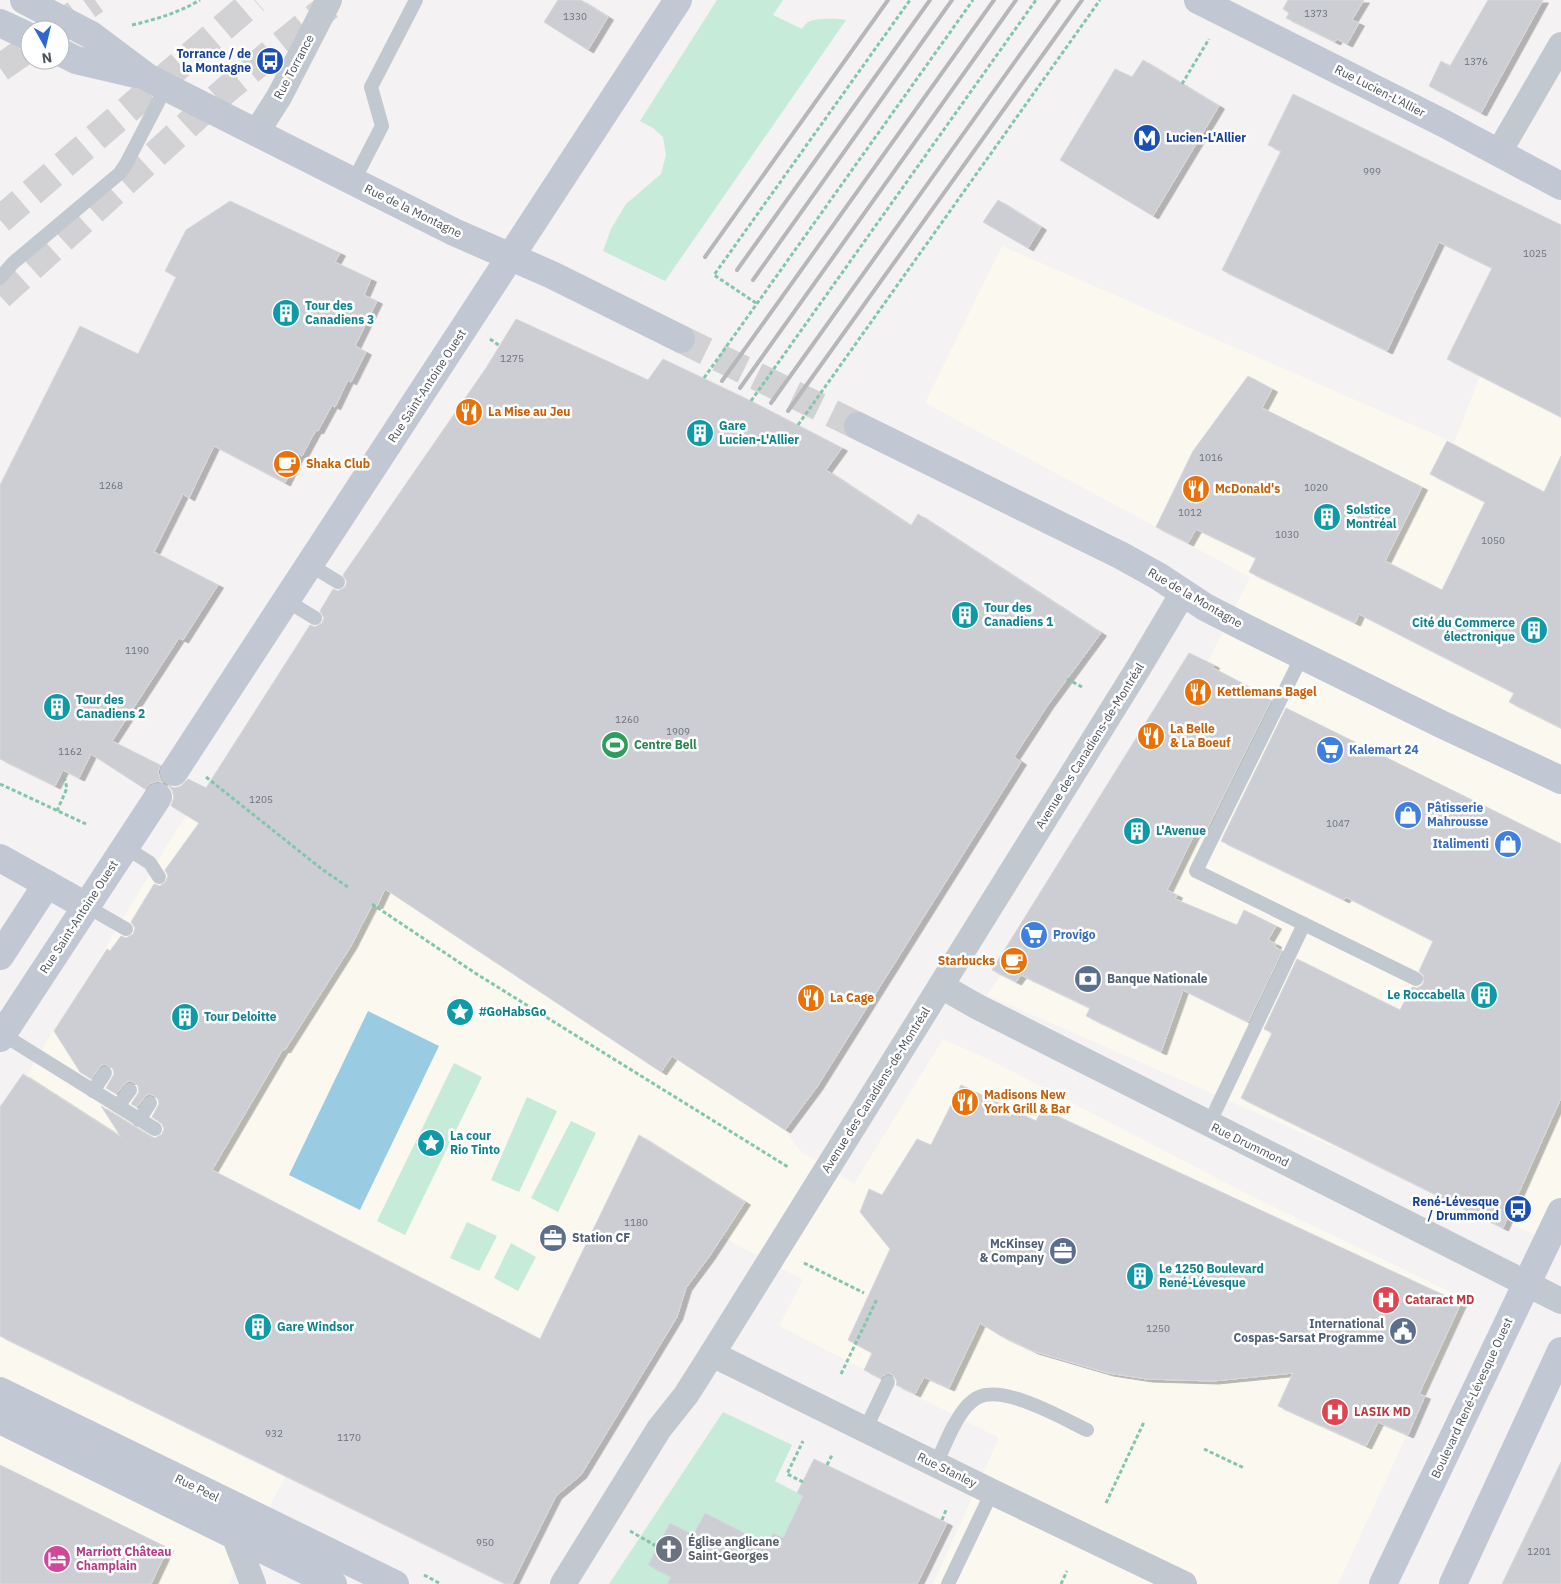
<svg xmlns="http://www.w3.org/2000/svg" width="1561" height="1584" font-family="'IBM Plex Sans',sans-serif">
<style>
.commercial{fill:#fbf9ef}
.green{fill:#c6ebd8}
.water{fill:#99cce3}
.building{fill:#cdced4;stroke:#d7d8dc;filter:url(#shadow)}
.lines{fill:none;stroke-linecap:round;stroke-linejoin:round}
.secondary-tunnel{stroke:#d2d2d4;stroke-width:28;stroke-dasharray:28 14;stroke-linecap:butt}
.highway-tunnel{stroke:#d2d2d4;stroke-width:28;stroke-dasharray:28 14;stroke-linecap:butt}
.path{stroke:#82c6ab;stroke-width:3;stroke-dasharray:4 2.5;stroke-linecap:butt}
.lane{stroke:#c2c8cf;stroke-width:14}
.street{stroke:#c2c8cf;stroke-width:26}
.secondary{stroke:#c2c8d3;stroke-width:28}
.rail{stroke:#b5b7bb;stroke-width:4}
.labels{text-anchor:middle;stroke-width:5;stroke-linejoin:round;paint-order:stroke}
.number-label{font-size:10px;fill:#6c727b}
.transit-label{font-size:12px;font-weight:bold;fill:#164399;stroke:#fff;text-anchor:end}
.street-label{font-size:12px;fill:#4c535d;stroke:#fff}
.culture-label{font-size:12px;font-weight:bold;fill:#0d838f;stroke:#fff;text-anchor:start}
.food-label{font-size:12px;font-weight:bold;fill:#c56008;stroke:#fff;text-anchor:start}
.leisure-label{font-size:12px;font-weight:bold;fill:#27864d;stroke:#fff;text-anchor:start}
.shop-label{font-size:12px;font-weight:bold;fill:#366cbe;stroke:#fff;text-anchor:start}
.service-label{font-size:12px;font-weight:bold;fill:#4e5e75;stroke:#fff;text-anchor:start}
.health-label{font-size:12px;font-weight:bold;fill:#be3a42;stroke:#fff;text-anchor:start}
.worship-label{font-size:12px;font-weight:bold;fill:#5b616d;stroke:#fff;text-anchor:start}
.hotel-label{font-size:12px;font-weight:bold;fill:#b23c85;stroke:#fff;text-anchor:start}
</style>
<defs>
<filter id="shadow"><feDropShadow dx="5.5" dy="3" stdDeviation="0" flood-color="#0004"/></filter>
</defs>
<rect width="100%" height="100%" fill="#f4f2f2"/>
<!-- commercial -->
<g class="commercial">
<polygon points="1533,239 1561,258 1561,1246 987,995 1189,700 1250,577 925,403 1002,246 1454,443"/>
<polygon points="220,767 385,889 483,955 661,1072 672,1056 785,1130 799,1150 854,1184 943,1039 994,1062 1251,1196 1459,1296 1467,1304 1338,1584 933,1584 999,1438 779,1326 803,1280 717,1234 506,1576 288,1472 228,1584 0,1584 0,1121 51,1034 73,1002 173,836"/>
</g>
<!-- green -->
<g class="green">
<path d="M717 0H783L773 15 802 29C804 27 805 24 808 22 814 18 839 18 846 20L665 281 603 251 611 229 626 204 661 174 666 155 663 137 653 128 640 121Z"/>
<polygon points="454,1063 482,1077 405,1235 377,1221"/>
<polygon points="527,1097 557,1111 519,1192 491,1180"/>
<polygon points="571,1121 596,1133 558,1212 531,1198"/>
<polygon points="467,1222 497,1236 479,1271 450,1258"/>
<polygon points="511,1243 536,1257 518,1291 494,1278"/>
<polygon points="723,1412 792,1445 775,1481 803,1496 792,1543 773,1533 767,1545 705,1513 693,1535 670,1523 671,1577 667,1584 609,1584"/>
</g>
<!-- water -->
<polygon class="water" points="368,1011 439,1046 360,1210 289,1175"/>
<!-- building -->
<g class="building">
<polygon points="558,0 581,0 608,17 588,50 544,22"/>
<polygon points="1288,0 1364,0 1352,20 1359,23 1347,44 1337,39 1335,42 1286,18 1289,13 1283,9"/>
<polygon points="1488,0 1543,0 1481,113 1429,86 1441,61 1450,66"/>
<polygon points="1143,60 1219,106 1153,216 1060,160 1115,69 1132,77"/>
<polygon points="1293,94 1561,225 1561,417 1447,359 1492,268 1439,242 1387,351 1222,270 1281,151 1268,145"/>
<polygon points="998,200 1041,227 1028,248 983,222"/>
<polygon points="230,201 340,253 335,262 371,279 364,295 377,301 355,346 366,352 351,382 348,380 335,407 332,405 318,431 316,430 302,456 299,454 285,483 214,446 189,498 183,494 154,552 218,585 183,640 179,638 112,741 160,765 158,772 160,779 163,783 158,781 151,783 145,789 91,754 79,778 63,770 55,786 0,759 0,485 80,326 138,354 176,277 165,271 186,230"/>
<polygon points="516,319 648,380 663,359 751,401 842,448 826,470 911,526 918,514 1101,633 1048,705 1014,757 1021,762 817,1087 785,1130 672,1056 661,1072 385,889 377,906 373,903 351,946 285,1050 283,1049 212,1170 540,1339 639,1135 745,1202 709,1257 686,1288 677,1317 581,1475 556,1496 512,1584 506,1584 0,1336 0,1107 23,1074 121,1137 101,1106 150,1136 155,1138 162,1134 164,1129 162,1124 152,1117 159,1104 158,1099 155,1096 150,1094 146,1095 137,1107 131,1104 139,1092 138,1086 135,1083 131,1081 126,1082 116,1094 106,1088 114,1074 113,1069 109,1066 105,1064 101,1065 91,1079 80,1072 54,1031 107,949 110,951 121,936 126,938 133,934 135,928 131,922 154,884 160,886 166,881 168,876 165,870 199,823 171,806 174,797 172,790 169,786 174,788 181,786 188,779 206,788 310,625 315,627 322,623 324,618 320,611 333,589 338,591 345,587 347,582 343,575 486,368"/>
<polygon points="1248,376 1272,389 1262,408 1422,487 1385,561 1442,590 1485,502 1430,474 1447,441 1544,492 1561,456 1561,728 1509,702 1514,693 1359,614 1355,623 1249,572 1256,558 1196,529 1188,543 1156,527 1193,451"/>
<polygon points="1189,653 1214,665 1213,668 1263,694 1262,696 1271,700 1205,833 1197,829 1167,890 1177,895 1175,899 1237,925 1244,910 1276,926 1268,940 1276,944 1275,947 1282,951 1248,1022 1183,990 1161,1052 1086,1016 1090,1008 1021,975 1016,982 992,970"/>
<polygon points="1286,708 1561,844 1561,1098 1503,1228 1241,1098 1272,1033 1264,1029 1297,959 1400,1010 1412,987 1417,988 1421,986 1424,982 1423,975 1419,971 1433,941 1346,897 1344,900 1221,841"/>
<polygon points="961,1085 1036,1121 1042,1109 1461,1303 1419,1394 1425,1396 1408,1435 1378,1422 1366,1446 1278,1406 1293,1373 1213,1381 1147,1379 1108,1373 1033,1351 1001,1336 980,1323 949,1388 924,1377 915,1394 896,1385 897,1381 892,1374 887,1373 880,1378 864,1370 872,1353 848,1340 890,1249 860,1212 869,1189 882,1195 917,1139 931,1145"/>
<polygon points="814,1459 947,1523 917,1584 667,1584 671,1577 648,1565 670,1523 693,1535 705,1513 767,1545 773,1533 783,1538 803,1496 797,1493"/>
<polygon points="1561,1462 1561,1584 1502,1584"/>
<polygon points="0,1465 168,1548 151,1584 0,1584"/>
</g>
<g class="lines">
<!-- secondary-tunnel -->
<polyline class="secondary-tunnel" points="681,339 858,426"/>
<!-- highway-tunnel -->
<g class="highway-tunnel">
<polyline points="53,30 95,0"/>
<polyline points="0,68 30,47"/>
<polyline points="0,220 255,0"/>
<polyline points="0,296 226,90 329,6"/>
</g>
<!-- path -->
<g class="path">
<path d="M132 25C157 19 178 13 200 0"/>
<polyline points="1182,84 1209,39"/>
<polyline points="756,303 714,275 910,0"/>
<polyline points="490,339 500,346"/>
<polyline points="704,378 973,0"/>
<polyline points="751,401 1036,0"/>
<polyline points="798,425 1100,0"/>
<polyline points="1067,679 1084,688"/>
<polyline points="206,777 323,870 348,887"/>
<polyline points="0,784 86,824"/>
<polyline points="57,811 67,788 64,777"/>
<polyline points="372,904 475,973 788,1167"/>
<polyline points="804,1263 864,1293"/>
<polyline points="841,1374 877,1299"/>
<polyline points="1204,1449 1244,1468"/>
<polyline points="827,1465 832,1455"/>
<polyline points="803,1482 787,1474 803,1441"/>
<polyline points="1106,1503 1144,1422"/>
<polyline points="942,1520 946,1510"/>
<polyline points="630,1531 658,1547"/>
<polyline points="424,1575 441,1584"/>
<polyline points="1061,1584 1067,1571"/>
</g>
<!-- lane -->
<g class="lane">
<polyline points="353,182 382,126 371,87 416,0"/>
<polyline points="0,278 13,263 120,173 126,164 166,87"/>
<polyline points="310,565 338,582"/>
<polyline points="287,601 315,618"/>
<polyline points="1302,656 1196,871 1416,979"/>
<polyline points="125,847 150,863 159,877"/>
<polyline points="86,906 126,929"/>
<polyline points="2,1034 155,1129"/>
<polyline points="93,1091 105,1073"/>
<polyline points="118,1106 130,1090"/>
<polyline points="139,1120 150,1103"/>
<polyline points="1209,1124 1304,924"/>
<polyline points="865,1430 888,1382"/>
<path d="M936 1464C945 1445 953 1422 967 1406 970 1403 974 1399 979 1397 1005 1385 1062 1418 1087 1430"/>
<polyline points="948,1584 992,1492"/>
</g>
<!-- street -->
<g class="street">
<polyline points="256,133 279,97 329,0"/>
<polyline points="1499,152 1561,45"/>
<polyline points="941,986 978,1007 1561,1301"/>
<polyline points="712,1354 992,1492 1184,1584"/>
<polyline points="234,1535 253,1584"/>
<polyline points="563,1584 659,1429 686,1395 712,1354 1139,667 1183,593"/>
</g>
<!-- secondary -->
<g class="secondary">
<polyline points="24,0 91,35 147,77 166,87 454,232 552,275 681,339"/>
<polyline points="1198,0 1443,123 1561,186"/>
<polyline points="0,23 30,37"/>
<polyline points="60,52 76,60 136,74"/>
<polyline points="858,426 1120,555 1158,576 1205,607 1242,626 1443,725 1561,780"/>
<polyline points="174,772 678,0"/>
<polyline points="0,858 86,906"/>
<polyline points="0,956 47,884"/>
<polyline points="0,1038 158,797"/>
<polyline points="0,1391 395,1584"/>
<polyline points="0,1420 333,1584"/>
<polyline points="1383,1584 1561,1212"/>
<polyline points="1453,1584 1561,1351"/>
</g>
<!-- rail -->
<g class="rail">
<polyline points="705,257 888,0"/>
<polyline points="737,270 930,0"/>
<polyline points="753,280 952,0"/>
<polyline points="722,381 994,0"/>
<polyline points="740,388 1016,0"/>
<polyline points="771,403 1059,0"/>
<polyline points="788,411 1082,0"/>
</g>
</g>
<!-- icons -->
<defs>
<g id="bus-disc" transform="scale(1.4375)"><circle r="9.5" fill="#1a4fb4" stroke="#fff"/><path d="M-5-6H5V4H4V6H2V4H-2V6H-4V4H-5ZM-3.5-4V0h7V-4ZM-3.5 1.2v1.5H-2V1.2ZM2 1.2v1.5H3.5V1.2Z" fill="#fff"/></g>
<g id="metro-disc" transform="scale(1.4375)"><circle r="9.5" fill="#1a4fb4" stroke="#fff"/><path d="M-5.5 5V-5H-3L0 0L3-5H5.5V5H3V-.5L0 4L-3-.5V5Z" fill="#fff"/></g>
<g id="building-disc" transform="scale(1.4375)"><circle r="9.5" fill="#0f9aa8" stroke="#fff"/><path d="M-4-6H4V6H1V3H-1V6H-4ZM-2.5-4.3h1.7v1.8h-1.7ZM.8-4.3h1.7v1.8H.8ZM-2.5-1h1.7V.8h-1.7ZM.8-1h1.7V.8H.8Z" fill="#fff"/></g>
<g id="restaurant-disc" transform="scale(1.4375)"><circle r="9.5" fill="#e8710a" stroke="#fff"/><path d="M-5-6h1v4h1v-4h1v4h1v-4h1v5L-1.5 .5V6h-2V.5L-5-1ZM5-6V6H3V1.5H1.5Q1.5-4 5-6Z" fill="#fff"/></g>
<g id="cafe-disc" transform="scale(1.4375)"><circle r="9.5" fill="#e8710a" stroke="#fff"/><path d="M-5.5-4.5H6V0H3Q3 3.5 0 3.5H-2.5Q-5.5 3.5-5.5 0ZM3-3.2v2h1.7v-2ZM-6 4.5H4V6H-6Z" fill="#fff"/></g>
<g id="stadium-disc" transform="scale(1.4375)"><circle r="9.5" fill="#2e9e5b" stroke="#fff"/><path d="M0-5a6.5 5 0 1 0 0 10a6.5 5 0 1 0 0-10ZM-3.5-1.8h7v3.6h-7Z" fill="#fff"/></g>
<g id="supermarket-disc" transform="scale(1.4375)"><circle r="9.5" fill="#3f7fe0" stroke="#fff"/><path d="M-6-5.5h2.5l.6 2H6L4.5 2H-2.5L-4.4-4H-6ZM-1.5 3.2a1.3 1.3 0 1 0 .1 0ZM3 3.2a1.3 1.3 0 1 0 .1 0Z" fill="#fff"/></g>
<g id="shop-disc" transform="scale(1.4375)"><circle r="9.5" fill="#3f7fe0" stroke="#fff"/><path d="M-5-2.5h2.3a2.7 3.5 0 0 1 5.4 0H5L5.5 6h-11ZM-1.5-2.5h3a1.5 2.3 0 0 0-3 0Z" fill="#fff"/></g>
<g id="bank-disc" transform="scale(1.4375)"><circle r="9.5" fill="#5c6f8a" stroke="#fff"/><path d="M-6-4H6V4H-6ZM0-2.3a2.3 2.3 0 1 0 0 4.6a2.3 2.3 0 1 0 0-4.6Z" fill="#fff"/></g>
<g id="sight-disc" transform="scale(1.4375)"><circle r="9.5" fill="#0f9aa8" stroke="#fff"/><path d="M0-6L1.8-2.2L6-1.7L2.9 1.2L3.7 5.4L0 3.3L-3.7 5.4L-2.9 1.2L-6-1.7L-1.8-2.2Z" fill="#fff"/></g>
<g id="office-disc" transform="scale(1.4375)"><circle r="9.5" fill="#5c6f8a" stroke="#fff"/><path d="M-6-3h4V-5.5h4V-3h4V5H-6ZM-1-4.5V-3h2v-1.5ZM-6 0V1H6V0Z" fill="#fff"/></g>
<g id="hospital-disc" transform="scale(1.4375)"><circle r="9.5" fill="#e0444e" stroke="#fff"/><path d="M-5-5h3v3.5h4V-5h3V5h-3V1.5h-4V5h-3Z" fill="#fff"/></g>
<g id="civic-disc" transform="scale(1.4375)"><circle r="9.5" fill="#5c6f8a" stroke="#fff"/><path d="M-.6-6.5H3V-4.5H.6V-3L4-1V1h2V6H-6V1h2V-1L-.6-3ZM-1.2 2.5V6h2.4V2.5Z" fill="#fff"/></g>
<g id="church-disc" transform="scale(1.4375)"><circle r="9.5" fill="#6b7280" stroke="#fff"/><path d="M-1.2-6h2.4v3.5h3.3v2.4h-3.3V6h-2.4V-.1h-3.3v-2.4h3.3Z" fill="#fff"/></g>
<g id="hotel-disc" transform="scale(1.4375)"><circle r="9.5" fill="#d1479c" stroke="#fff"/><path d="M-6-4.5h1.5V1H6V5H4.5V3h-9V5H-6ZM-4 0a1.8 1.8 0 1 1 3.6 0ZM.5 0V-2.5h3Q6-2.5 6 0Z" fill="#fff"/></g>
</defs>
<g fill-rule="evenodd">
<use href="#bus-disc" x="270" y="61"/>
<use href="#metro-disc" x="1147" y="138"/>
<use href="#building-disc" x="286" y="313"/>
<use href="#restaurant-disc" x="469" y="412"/>
<use href="#building-disc" x="700" y="433"/>
<use href="#cafe-disc" x="287" y="464"/>
<use href="#restaurant-disc" x="1196" y="489"/>
<use href="#building-disc" x="1327" y="517"/>
<use href="#building-disc" x="965" y="615"/>
<use href="#building-disc" x="1534" y="630"/>
<use href="#restaurant-disc" x="1198" y="692"/>
<use href="#building-disc" x="57" y="707"/>
<use href="#restaurant-disc" x="1151" y="736"/>
<use href="#stadium-disc" x="615" y="745"/>
<use href="#supermarket-disc" x="1330" y="750"/>
<use href="#shop-disc" x="1408" y="815"/>
<use href="#building-disc" x="1137" y="831"/>
<use href="#shop-disc" x="1508" y="844"/>
<use href="#supermarket-disc" x="1034" y="935"/>
<use href="#cafe-disc" x="1014" y="961"/>
<use href="#bank-disc" x="1088" y="979"/>
<use href="#building-disc" x="1484" y="995"/>
<use href="#restaurant-disc" x="811" y="998"/>
<use href="#sight-disc" x="460" y="1012"/>
<use href="#building-disc" x="185" y="1017"/>
<use href="#restaurant-disc" x="965" y="1102"/>
<use href="#sight-disc" x="431" y="1143"/>
<use href="#bus-disc" x="1518" y="1209"/>
<use href="#office-disc" x="553" y="1238"/>
<use href="#office-disc" x="1063" y="1251"/>
<use href="#building-disc" x="1140" y="1276"/>
<use href="#hospital-disc" x="1386" y="1300"/>
<use href="#building-disc" x="258" y="1327"/>
<use href="#civic-disc" x="1403" y="1331"/>
<use href="#hospital-disc" x="1335" y="1412"/>
<use href="#church-disc" x="669" y="1549"/>
<use href="#hotel-disc" x="57" y="1559"/>
</g>
<g class="labels">
<!-- number labels -->
<g class="number-label">
<text x="1316" y="17">1373</text>
<text x="575" y="20">1330</text>
<text x="1476" y="65">1376</text>
<text x="1372" y="175">999</text>
<text x="1535" y="257">1025</text>
<text x="512" y="362">1275</text>
<text x="1211" y="461">1016</text>
<text x="111" y="489">1268</text>
<text x="1316" y="491">1020</text>
<text x="1190" y="516">1012</text>
<text x="1287" y="538">1030</text>
<text x="1493" y="544">1050</text>
<text x="137" y="654">1190</text>
<text x="627" y="723">1260</text>
<text x="678" y="735">1909</text>
<text x="70" y="755">1162</text>
<text x="261" y="803">1205</text>
<text x="1338" y="827">1047</text>
<text x="636" y="1226">1180</text>
<text x="1158" y="1332">1250</text>
<text x="274" y="1437">932</text>
<text x="349" y="1441">1170</text>
<text x="485" y="1546">950</text>
<text x="1539" y="1555">1201</text>
</g>
<!-- transit labels -->
<g class="transit-label">
<text x="251" y="58">Torrance / de<tspan x="251" dy="14">la Montagne</tspan></text>
<text x="1166" y="142" text-anchor="start">Lucien-L'Allier</text>
<text x="1499" y="1206">René-Lévesque<tspan x="1499" dy="14">/ Drummond</tspan></text>
</g>
<!-- street labels -->
<g class="street-label">
<text transform="translate(294 67) rotate(-62)" y="4">Rue Torrance</text>
<text transform="translate(1380 91) rotate(27)" y="4">Rue Lucien-L'Allier</text>
<text transform="translate(413 211) rotate(26)" y="4">Rue de la Montagne</text>
<text transform="translate(427 386) rotate(-57)" y="4">Rue Saint-Antoine Ouest</text>
<text transform="translate(1195 598) rotate(30)" y="4">Rue de la Montagne</text>
<text transform="translate(1090 746) rotate(-58)" y="4">Avenue des Canadiens-de-Montréal</text>
<text transform="translate(79 917) rotate(-57)" y="4">Rue Saint-Antoine Ouest</text>
<text transform="translate(876 1090) rotate(-58)" y="4">Avenue des Canadiens-de-Montréal</text>
<text transform="translate(1250 1145) rotate(26)" y="4">Rue Drummond</text>
<text transform="translate(1472 1398) rotate(-65)" y="4">Boulevard René-Lévesque Ouest</text>
<text transform="translate(947 1470) rotate(26)" y="4">Rue Stanley</text>
<text transform="translate(197 1488) rotate(26)" y="4">Rue Peel</text>
</g>
<!-- culture labels -->
<g class="culture-label">
<text x="305" y="310">Tour des<tspan x="305" dy="14">Canadiens 3</tspan></text>
<text x="719" y="430">Gare<tspan x="719" dy="14">Lucien-L'Allier</tspan></text>
<text x="1346" y="514">Solstice<tspan x="1346" dy="14">Montréal</tspan></text>
<text x="984" y="612">Tour des<tspan x="984" dy="14">Canadiens 1</tspan></text>
<text x="1515" y="627" text-anchor="end">Cité du Commerce<tspan x="1515" dy="14">électronique</tspan></text>
<text x="76" y="704">Tour des<tspan x="76" dy="14">Canadiens 2</tspan></text>
<text x="1156" y="835">L'Avenue</text>
<text x="1465" y="999" text-anchor="end">Le Roccabella</text>
<text x="479" y="1016">#GoHabsGo</text>
<text x="204" y="1021">Tour Deloitte</text>
<text x="450" y="1140">La cour<tspan x="450" dy="14">Rio Tinto</tspan></text>
<text x="1159" y="1273">Le 1250 Boulevard<tspan x="1159" dy="14">René-Lévesque</tspan></text>
<text x="277" y="1331">Gare Windsor</text>
</g>
<!-- food labels -->
<g class="food-label">
<text x="488" y="416">La Mise au Jeu</text>
<text x="306" y="468">Shaka Club</text>
<text x="1215" y="493">McDonald's</text>
<text x="1217" y="696">Kettlemans Bagel</text>
<text x="1170" y="733">La Belle<tspan x="1170" dy="14">&amp; La Boeuf</tspan></text>
<text x="995" y="965" text-anchor="end">Starbucks</text>
<text x="830" y="1002">La Cage</text>
<text x="984" y="1099">Madisons New<tspan x="984" dy="14">York Grill &amp; Bar</tspan></text>
</g>
<!-- leisure labels -->
<g class="leisure-label">
<text x="634" y="749">Centre Bell</text>
</g>
<!-- shop labels -->
<g class="shop-label">
<text x="1349" y="754">Kalemart 24</text>
<text x="1427" y="812">Pâtisserie<tspan x="1427" dy="14">Mahrousse</tspan></text>
<text x="1489" y="848" text-anchor="end">Italimenti</text>
<text x="1053" y="939">Provigo</text>
</g>
<!-- service labels -->
<g class="service-label">
<text x="1107" y="983">Banque Nationale</text>
<text x="572" y="1242">Station CF</text>
<text x="1044" y="1248" text-anchor="end">McKinsey<tspan x="1044" dy="14">&amp; Company</tspan></text>
<text x="1384" y="1328" text-anchor="end">International<tspan x="1384" dy="14">Cospas-Sarsat Programme</tspan></text>
</g>
<!-- health labels -->
<g class="health-label">
<text x="1405" y="1304">Cataract MD</text>
<text x="1354" y="1416">LASIK MD</text>
</g>
<!-- worship labels -->
<g class="worship-label">
<text x="688" y="1546">Église anglicane<tspan x="688" dy="14">Saint-Georges</tspan></text>
</g>
<!-- hotel labels -->
<g class="hotel-label">
<text x="76" y="1556">Marriott Château<tspan x="76" dy="14">Champlain</tspan></text>
</g>
</g>
<!-- north arrow -->
<g transform="translate(45 45) rotate(172)"><circle r="24" fill="#ffffff" stroke="#b7babe"/>
<path d="M0-4L9 19L0 12L-9 19Z" fill="#2f66d1"/>
<text y="-8" font-size="14" font-weight="bold" text-anchor="middle" fill="#4c535d">N</text>
</g>
</svg>
